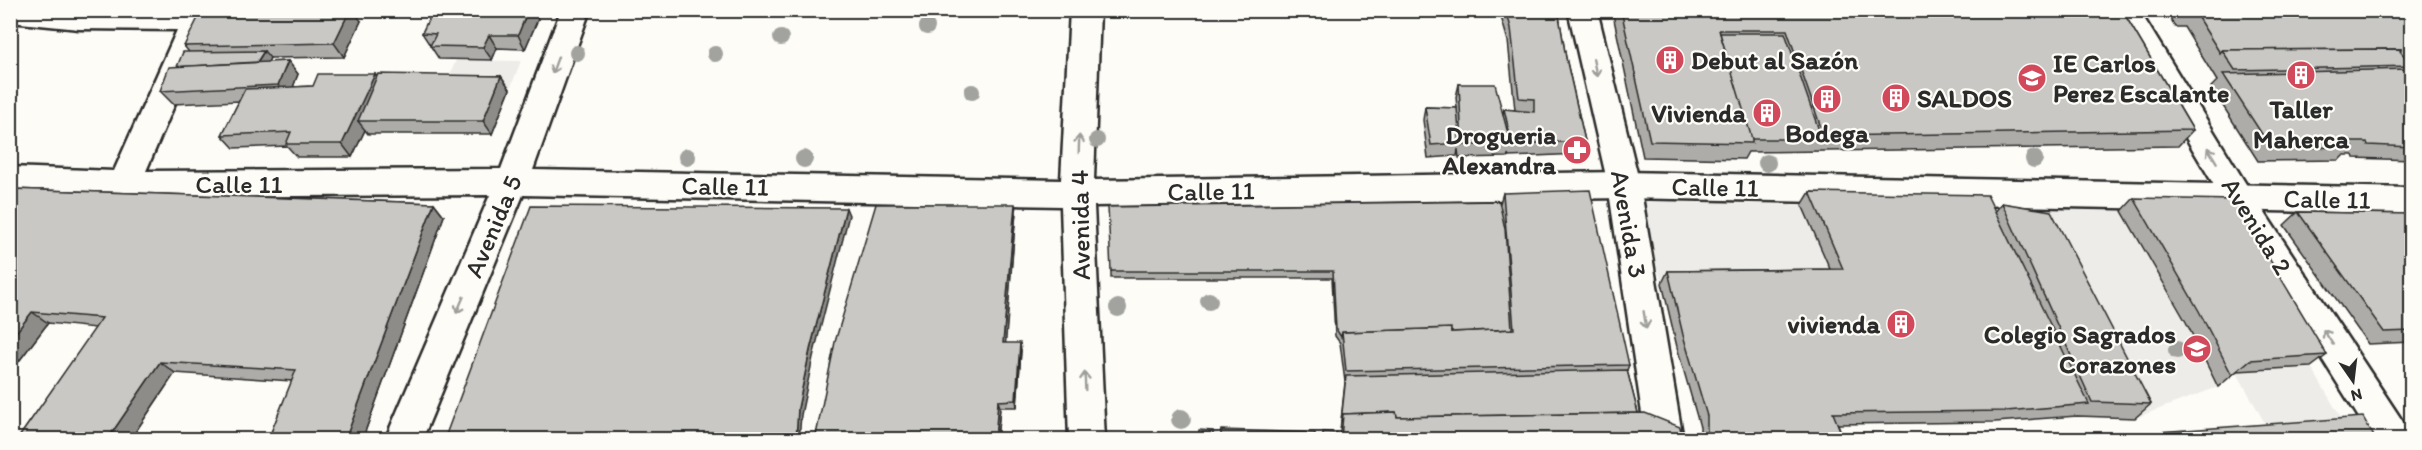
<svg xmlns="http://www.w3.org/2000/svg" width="2422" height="450" font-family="Itim,sans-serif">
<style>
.built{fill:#edece8}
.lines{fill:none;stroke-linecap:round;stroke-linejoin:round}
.minor-casing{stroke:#2b2b2b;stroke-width:5}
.major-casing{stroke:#2b2b2b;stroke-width:5}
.minor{fill:#fdfcf7;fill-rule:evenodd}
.major{fill:#fdfcf7;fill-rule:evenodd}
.tree{fill:#a2a29f}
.wall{fill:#adaca9;stroke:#2b2b2b;stroke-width:1.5}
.shaded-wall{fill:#8d8c89;stroke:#2b2b2b;stroke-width:1.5}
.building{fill:#c9c8c4;stroke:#2b2b2b;stroke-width:1.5}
.oneway{stroke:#9e9e9b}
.labels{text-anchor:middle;stroke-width:4.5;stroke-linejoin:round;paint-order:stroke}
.poi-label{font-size:26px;font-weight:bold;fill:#2b2b2b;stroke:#fdfcf7;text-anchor:end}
.street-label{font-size:26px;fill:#2b2b2b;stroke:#fdfcf7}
</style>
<rect width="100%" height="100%" fill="#fdfcf7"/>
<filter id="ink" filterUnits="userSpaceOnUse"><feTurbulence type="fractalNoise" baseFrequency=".0167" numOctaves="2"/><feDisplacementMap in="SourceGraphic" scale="12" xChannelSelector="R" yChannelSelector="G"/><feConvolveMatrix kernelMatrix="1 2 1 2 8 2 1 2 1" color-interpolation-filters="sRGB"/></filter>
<g filter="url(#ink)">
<!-- built -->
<g class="built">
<polygon points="456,60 521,61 510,89 445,87"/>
<polygon points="1637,201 1802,205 1835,281 1662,283"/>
<polygon points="2029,208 2122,211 2186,322 2218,387 2135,418"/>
<polygon points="2311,367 2347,428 2271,434 2236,371"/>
</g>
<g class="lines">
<!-- minor casing -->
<g class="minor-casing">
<polygon id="minor" points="10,10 215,10 146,171 501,169 561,10 590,10 533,170 1061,180 1070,10 1100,10 1094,180 1624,172 2412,188 2412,214 1624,198 1094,206 1105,440 1069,440 1061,206 523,195 422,440 385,440 490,195 124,197 10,193 10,167 114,171 177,30 79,29 10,22"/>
</g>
<!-- major casing -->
<g class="major-casing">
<g id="major">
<polygon points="1568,10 1597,10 1640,185 1683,440 1646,440 1608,185"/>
<polygon points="2110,10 2139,10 2249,189 2407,428 2412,440 2373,440 2227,207"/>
</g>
</g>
<!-- minor -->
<use href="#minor" class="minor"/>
<!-- major -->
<use href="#major" class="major"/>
</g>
<!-- trees -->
<g class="tree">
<circle cx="927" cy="27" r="8"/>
<circle cx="781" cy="38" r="8"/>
<circle cx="577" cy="53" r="8"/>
<circle cx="715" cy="54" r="8"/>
<circle cx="972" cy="92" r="8"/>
<circle cx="1097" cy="140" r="8"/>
<circle cx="687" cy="157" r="9"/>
<circle cx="804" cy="159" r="9"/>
<circle cx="2034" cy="159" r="9"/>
<circle cx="1767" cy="163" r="9"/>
<circle cx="1209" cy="301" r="9"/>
<circle cx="1118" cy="308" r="9"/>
<circle cx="2177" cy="350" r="9"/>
<circle cx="1181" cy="419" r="10"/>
</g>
<!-- wall -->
<g class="wall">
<polygon points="433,10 533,10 538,19 525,49 497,48 492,60 439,59 422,33"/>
<polygon points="1499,10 1558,10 1566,58 1585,141 1580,154 1509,157 1508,155 1507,157 1459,158 1458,149 1457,156 1428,158 1423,120 1425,107 1457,108 1456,97 1459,84 1503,113 1504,109 1515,110 1508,41"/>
<polygon points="1612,10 2122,10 2193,130 2178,146 1748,152 1744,159 1643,157"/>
<polygon points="2165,10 2412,10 2412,160 2354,158 2353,155 2344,155 2339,160 2258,161 2211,87 2217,81 2184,27 2175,27"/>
<polygon points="361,21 344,57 270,58 268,62 288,61 298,74 293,87 313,86 377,76 501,76 510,89 492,134 368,134 365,130 352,157 297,157 287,146 234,148 222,135 239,101 173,104 160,91 177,67 189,52 184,46"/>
<polygon points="10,189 434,203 444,216 362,440 268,440 292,381 175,373 130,440 17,440 96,328 48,323 10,373"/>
<polygon points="1810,192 1995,212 2002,203 2151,404 2135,418 2077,416 1995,422 1838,424 1844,440 1700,440 1700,427 1677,347 1662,283 1668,271 1830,269 1802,205"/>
<polygon points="1503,193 1629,365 1627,370 1638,413 1683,440 1339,440 1345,382 1340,343 1335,336 1332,278 1111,278 1111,271 1500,203"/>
<polygon points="2134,198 2327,355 2311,367 2237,371 2218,387 2186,322 2122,211"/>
<polygon points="1016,211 1005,343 1021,350 1017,407 1000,407 997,440 815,440"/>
<polygon points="2298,212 2412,214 2412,342 2368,344 2284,225"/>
<polygon points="2159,432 2376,440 2149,440"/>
</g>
<!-- shaded-wall -->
<g class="shaded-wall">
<polygon points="350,10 354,10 361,21 344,57 334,43"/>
<polygon points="528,10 533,10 538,19 525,49 518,35"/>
<polygon points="489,35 497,48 492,60 483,47"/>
<polygon points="264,51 270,58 261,76 254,68"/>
<polygon points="288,61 298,74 289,98 278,85"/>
<polygon points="375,74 385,87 358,121 365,130 352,157 342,144"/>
<polygon points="501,76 510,89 492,134 483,121"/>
<polygon points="434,203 444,216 362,440 345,440"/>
<polygon points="1015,204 1016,211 1005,350 1003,343"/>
<polygon points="846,208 849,215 813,357 801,415 799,440 796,440 798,408 810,350"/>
<polygon points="32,312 48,323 10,373 10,340"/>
<polygon points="1020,343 1021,350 1017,407 1016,400"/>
<polygon points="160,362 175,373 130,440 107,440"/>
<polygon points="998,401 1000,407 997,440 995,440"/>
</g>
<!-- building -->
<g class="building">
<polygon points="202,10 350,10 334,43 184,46"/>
<polygon points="433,10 528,10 518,35 489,35 483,47 430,46 436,34 422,33"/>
<polygon points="1506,10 1558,10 1566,58 1585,141 1512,144 1504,109 1534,112 1534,99 1519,98 1511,28"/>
<polygon points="1621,10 2122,10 2193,130 1824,136 1787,30 1719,30 1752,136 1752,143 1650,141"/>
<polygon points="2185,10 2412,10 2412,66 2400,51 2401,49 2222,50 2220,53 2195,13 2187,13"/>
<polygon points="1720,33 1785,33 1822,139 1752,139"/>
<polygon points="2401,49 2400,51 2412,66 2235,70 2222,50"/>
<polygon points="264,51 257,62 177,67 183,52"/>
<polygon points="288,61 278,85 160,91 169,67"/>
<polygon points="2412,67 2412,147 2368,145 2367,142 2349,142 2353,147 2271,148 2223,74 2408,69"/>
<polygon points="318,74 375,74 342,144 286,144 291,132 222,135 245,89 313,86"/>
<polygon points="378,74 501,76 483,121 358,121"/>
<polygon points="1459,84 1495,84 1511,145 1462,145"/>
<polygon points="1425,107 1457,108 1460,143 1431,145"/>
<polygon points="10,189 434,203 345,440 268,440 296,370 160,362 107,440 17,440 102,318 32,312 10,340 10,232 14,228 13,227 10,231"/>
<polygon points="1590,190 1629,365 1346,371 1342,332 1451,328 1451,332 1514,329 1503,193"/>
<polygon points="1810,192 1987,195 2089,404 2006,411 1833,413 1844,440 1707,440 1707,416 1683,335 1668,271 1843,269"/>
<polygon points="2134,198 2234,200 2327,355 2250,360 2232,375 2199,311"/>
<polygon points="1499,201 1505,229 1512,329 1451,332 1451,328 1342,332 1341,337 1336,329 1333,271 1111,271 1108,207"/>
<polygon points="2002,203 2051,211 2151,404 2092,402"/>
<polygon points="876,204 1015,204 1003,343 1020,343 1016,400 998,401 995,440 815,440 835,342"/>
<polygon points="531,206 846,208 810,350 798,408 796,440 444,440"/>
<polygon points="2298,212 2412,214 2412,331 2384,332"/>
<polygon points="1627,370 1638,413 1397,417 1396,412 1343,414 1341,422 1346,376"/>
<polygon points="1396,412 1397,417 1645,413 1680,427 1683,440 1341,440 1343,414"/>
<polygon points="2363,417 2376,440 2163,440 2159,432"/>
<polygon points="1199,430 1213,431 1213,435 1221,436 1221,430 1315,433 1315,437 1323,437 1323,432 1337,433 1337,440 1198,440"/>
</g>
<!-- one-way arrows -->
<defs><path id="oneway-shaft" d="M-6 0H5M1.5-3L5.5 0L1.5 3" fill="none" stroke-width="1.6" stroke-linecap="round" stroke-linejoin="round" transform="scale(1.5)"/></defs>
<g class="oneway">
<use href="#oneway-shaft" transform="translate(555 65) rotate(110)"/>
<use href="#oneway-shaft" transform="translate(1595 68) rotate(78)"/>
<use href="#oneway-shaft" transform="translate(1079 144) rotate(-88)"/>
<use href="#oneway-shaft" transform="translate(2212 155) rotate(-121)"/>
<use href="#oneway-shaft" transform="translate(460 305) rotate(113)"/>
<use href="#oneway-shaft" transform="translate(1645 320) rotate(81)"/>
<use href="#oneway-shaft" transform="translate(2328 337) rotate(-123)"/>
<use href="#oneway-shaft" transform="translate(1085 381) rotate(-92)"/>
</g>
</g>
<!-- icons -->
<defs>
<g id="building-disc" transform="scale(1.5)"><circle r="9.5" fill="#d1495b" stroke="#fdfcf7"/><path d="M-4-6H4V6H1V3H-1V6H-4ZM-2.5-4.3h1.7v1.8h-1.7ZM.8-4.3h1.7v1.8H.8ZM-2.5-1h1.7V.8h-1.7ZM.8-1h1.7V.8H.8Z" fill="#fff"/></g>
<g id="school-disc" transform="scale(1.5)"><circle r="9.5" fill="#d1495b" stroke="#fdfcf7"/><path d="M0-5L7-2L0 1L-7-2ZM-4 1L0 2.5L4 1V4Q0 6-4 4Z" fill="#fff"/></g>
<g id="pharmacy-disc" transform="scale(1.5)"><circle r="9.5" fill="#d1495b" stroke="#fdfcf7"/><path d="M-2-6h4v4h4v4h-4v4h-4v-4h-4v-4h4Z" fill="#fff"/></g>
</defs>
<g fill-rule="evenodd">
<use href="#building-disc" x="1670" y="60"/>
<use href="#building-disc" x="2301" y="75"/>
<use href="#school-disc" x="2032" y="78"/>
<use href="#building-disc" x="1896" y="98"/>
<use href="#building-disc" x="1827" y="99"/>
<use href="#building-disc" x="1767" y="113"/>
<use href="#pharmacy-disc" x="1577" y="150"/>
<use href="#building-disc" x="1901" y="324"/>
<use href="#school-disc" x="2197" y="349"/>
</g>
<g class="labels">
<!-- poi labels -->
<g class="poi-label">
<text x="1691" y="69" text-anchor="start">Debut al Sazón</text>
<text x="2053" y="72" text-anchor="start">IE Carlos<tspan x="2053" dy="30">Perez Escalante</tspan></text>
<text x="1917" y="107" text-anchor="start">SALDOS</text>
<text x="2301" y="118" text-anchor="middle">Taller<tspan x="2301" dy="30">Maherca</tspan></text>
<text x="1746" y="122">Vivienda</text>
<text x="1827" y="142" text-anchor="middle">Bodega</text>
<text x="1556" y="144">Drogueria<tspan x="1556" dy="30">Alexandra</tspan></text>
<text x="1880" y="333">vivienda</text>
<text x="2176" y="343">Colegio Sagrados<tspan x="2176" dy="30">Corazones</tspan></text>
</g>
<!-- street labels -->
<g class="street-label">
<text x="239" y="193">Calle 11</text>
<text transform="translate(725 186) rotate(1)" y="9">Calle 11</text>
<text transform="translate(1715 187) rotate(1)" y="9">Calle 11</text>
<text transform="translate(1211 191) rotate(-1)" y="9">Calle 11</text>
<text transform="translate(2327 199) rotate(1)" y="9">Calle 11</text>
<text transform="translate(1629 224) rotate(80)" y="9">Avenida 3</text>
<text transform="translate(1080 225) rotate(-91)" y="9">Avenida 4</text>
<text transform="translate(493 226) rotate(-67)" y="9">Avenida 5</text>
<text transform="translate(2257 226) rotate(58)" y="9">Avenida 2</text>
</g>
</g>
<!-- margin -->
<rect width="2422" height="450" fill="none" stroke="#fdfcf7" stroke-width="36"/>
<rect x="18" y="18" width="2386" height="414" fill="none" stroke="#2b2b2b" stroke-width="2" filter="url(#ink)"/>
<!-- north arrow -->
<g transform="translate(2353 381) rotate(166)" stroke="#fdfcf7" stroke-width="4.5" paint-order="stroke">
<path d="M0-4.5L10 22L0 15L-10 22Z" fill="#2b2b2b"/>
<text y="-9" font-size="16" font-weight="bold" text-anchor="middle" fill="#2b2b2b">N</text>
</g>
</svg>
